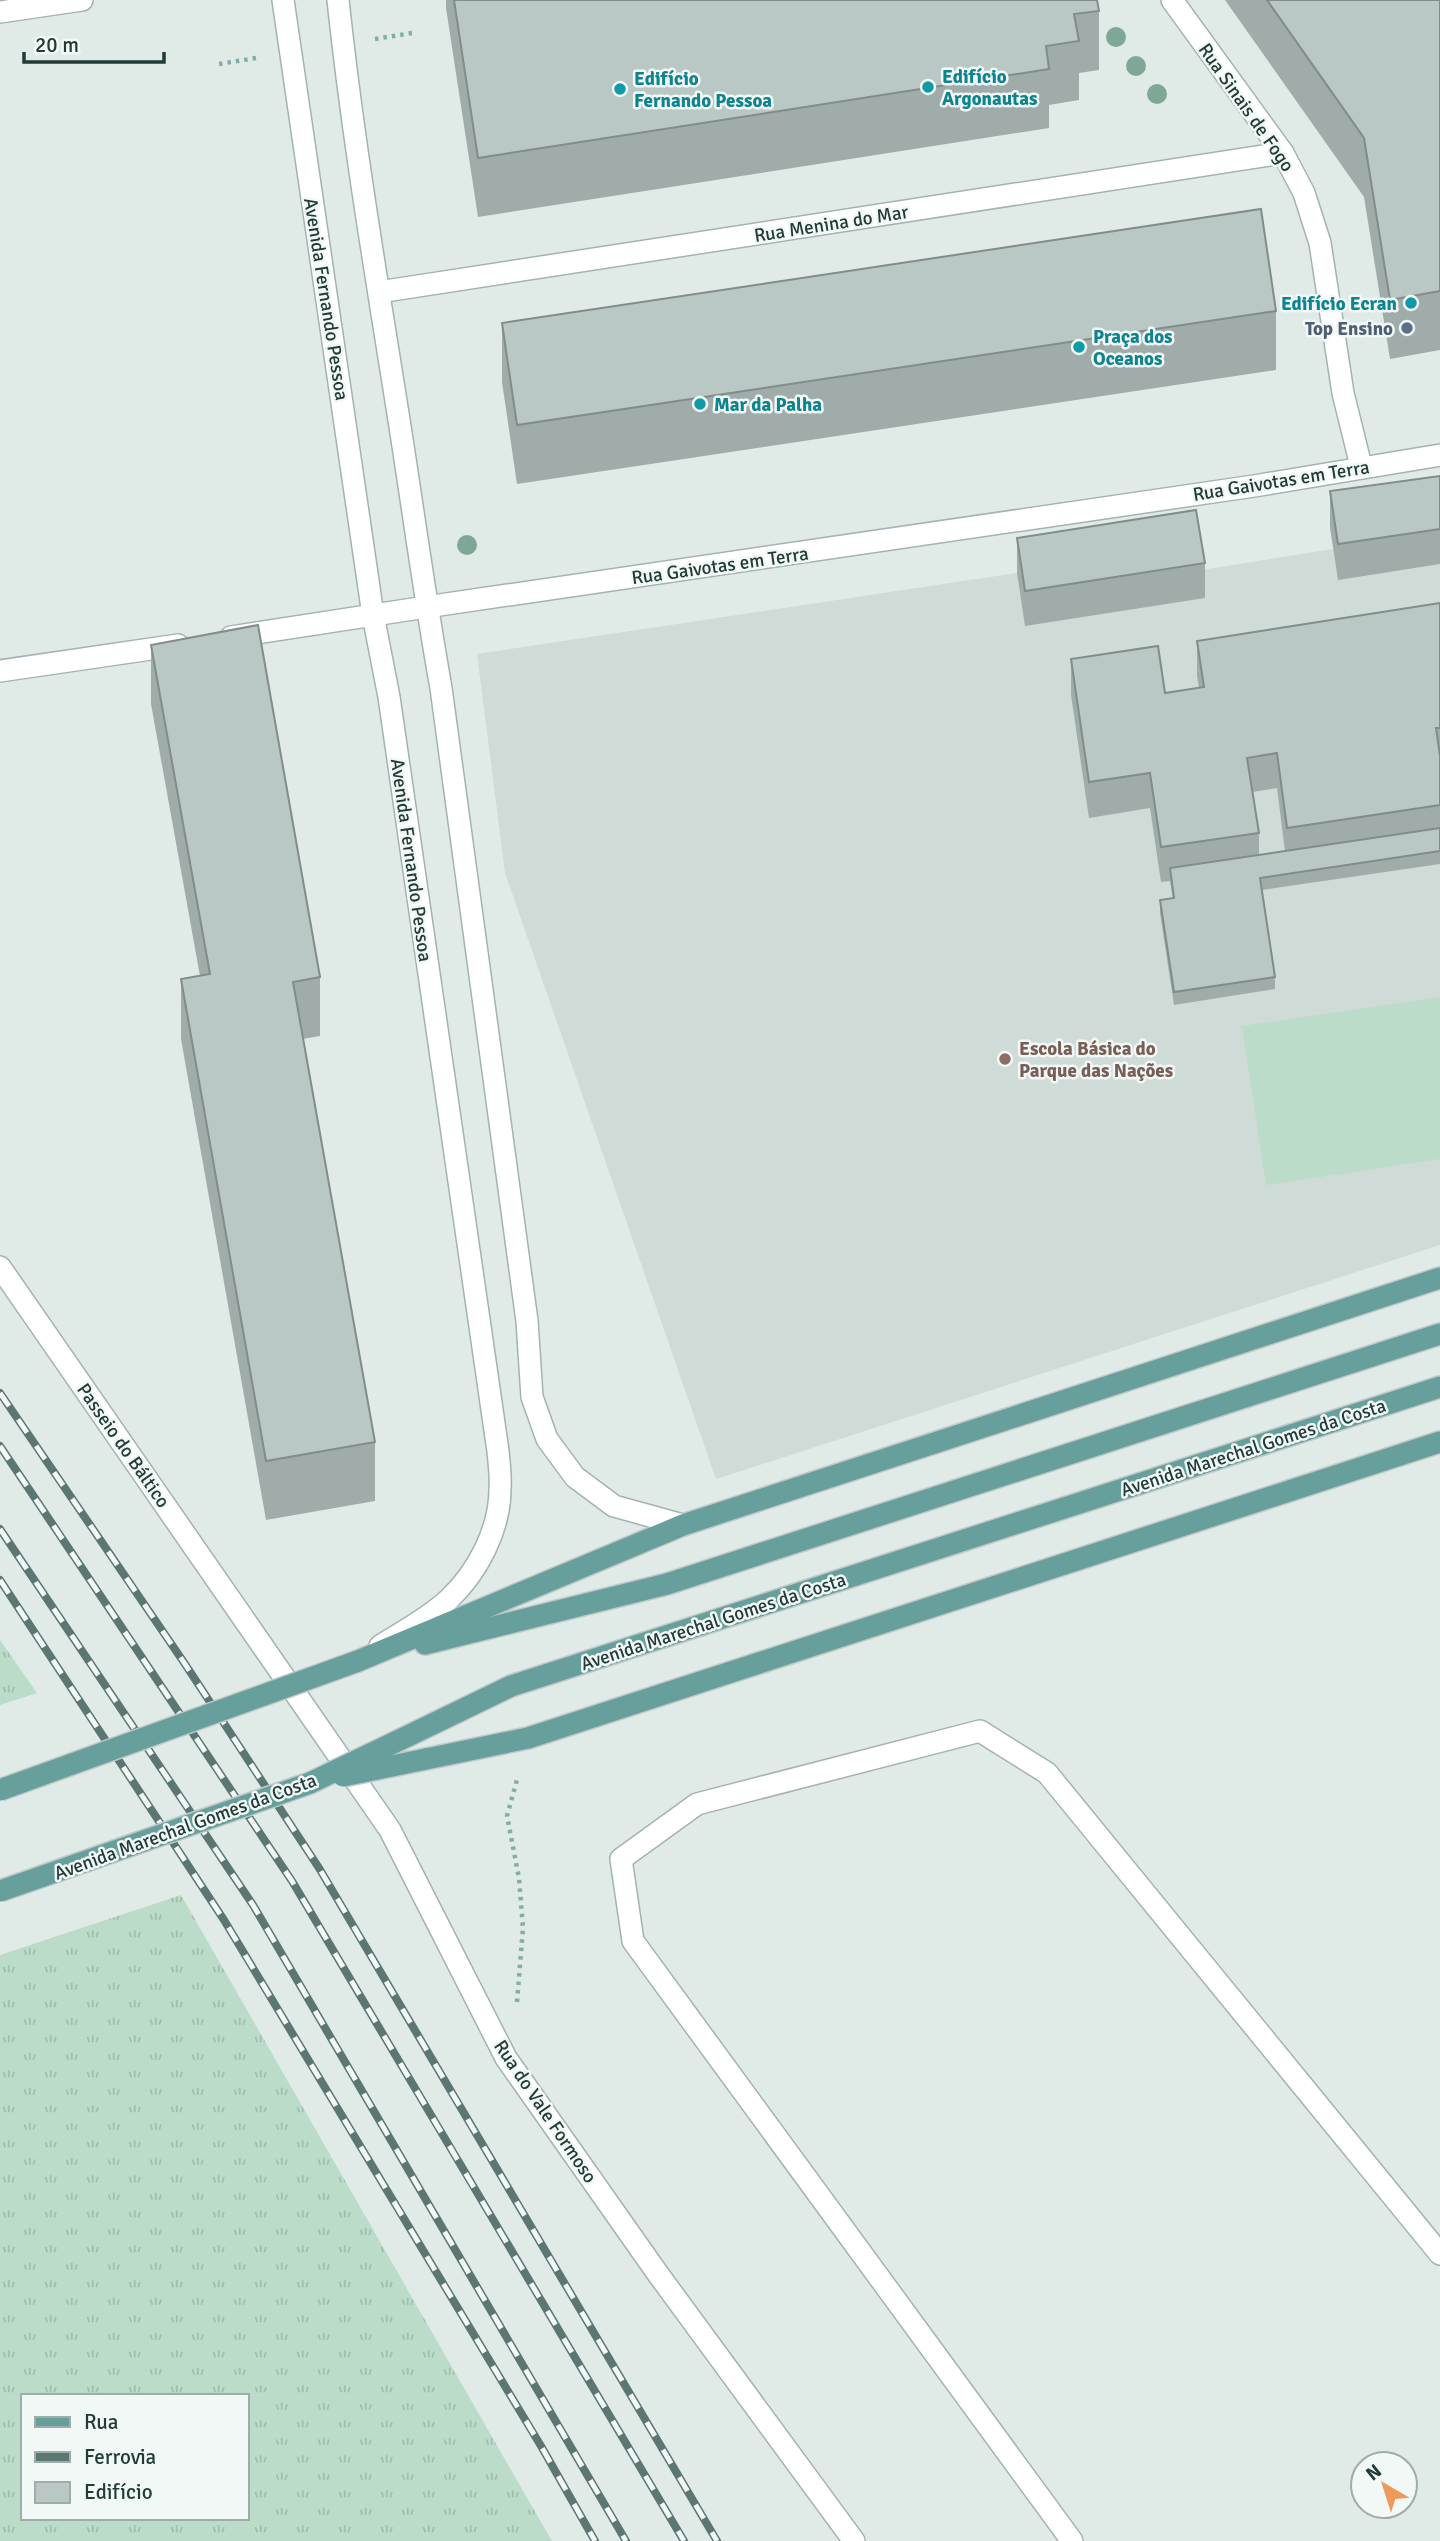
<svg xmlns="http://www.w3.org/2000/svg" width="1440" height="2541" font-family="Signika,sans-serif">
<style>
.built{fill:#cfdbd7}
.grass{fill:url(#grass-tufts);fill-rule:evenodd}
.pitch{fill:#badcc9}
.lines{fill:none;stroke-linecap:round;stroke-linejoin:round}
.minor-casing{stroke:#a3b3b0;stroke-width:24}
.major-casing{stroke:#c1c8c8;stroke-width:24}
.path{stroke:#82aea8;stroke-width:4.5;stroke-dasharray:3.5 5;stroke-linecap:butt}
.minor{stroke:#fff;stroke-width:21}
.major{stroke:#669f9b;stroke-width:21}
.rail-casing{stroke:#5c7674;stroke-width:8}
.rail{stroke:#f1f8f5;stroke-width:5;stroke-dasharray:16;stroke-linecap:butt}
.major-bridge-casing{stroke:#c1c8c8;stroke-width:24;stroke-linecap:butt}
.major-bridge{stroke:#669f9b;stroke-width:21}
.tree{fill:#7ea796}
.wall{fill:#9faca9;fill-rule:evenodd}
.building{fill:#b9c8c5;stroke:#828c8a;stroke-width:2}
.culture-dot{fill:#0f9aa8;stroke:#f1f8f5;stroke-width:2.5}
.service-dot{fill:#5c6f8a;stroke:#f1f8f5;stroke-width:2.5}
.education-dot{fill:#8d6e63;stroke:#f1f8f5;stroke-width:2.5}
.labels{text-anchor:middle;stroke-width:5;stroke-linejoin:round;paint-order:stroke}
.culture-label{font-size:19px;font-weight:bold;fill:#0d838f;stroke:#f1f8f5;text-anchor:start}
.street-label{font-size:19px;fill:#213b39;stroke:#f1f8f5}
.service-label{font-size:19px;font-weight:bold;fill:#4e5e75;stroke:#f1f8f5;text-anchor:end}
.education-label{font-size:19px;font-weight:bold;fill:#785e54;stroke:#f1f8f5;text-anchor:start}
</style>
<defs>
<pattern id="grass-tufts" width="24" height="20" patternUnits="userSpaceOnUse" patternTransform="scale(1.75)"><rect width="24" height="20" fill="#badcc9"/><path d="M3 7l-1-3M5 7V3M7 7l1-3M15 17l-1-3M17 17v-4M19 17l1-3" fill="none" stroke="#a0bead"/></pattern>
</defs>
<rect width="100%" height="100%" fill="#e0ebe8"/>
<!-- built -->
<polygon class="built" points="1440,511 1440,1245 716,1479 505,873 477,654 1196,546 1201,570 1333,549 1330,527"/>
<!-- grass -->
<g class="grass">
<polygon points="0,1640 37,1693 0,1705"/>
<path d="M181 1895 526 2496 552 2541H0V1955ZM23 2396H247V2518H23Z"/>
</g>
<!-- pitch -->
<polygon class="pitch" points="1440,997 1440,1159 1266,1185 1242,1026"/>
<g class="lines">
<!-- minor casing -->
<g class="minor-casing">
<g id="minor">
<path d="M283 0 373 615 389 697 498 1451C499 1463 501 1476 500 1489 500 1530 477 1573 448 1600 429 1618 402 1632 380 1646"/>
<path d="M338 0C353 141 377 281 399 420 413 509 425 599 441 688L527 1321 532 1397 547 1439 575 1477 614 1506 683 1525"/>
<polyline points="1172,0 1283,153 1304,193 1320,243 1343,393 1361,466"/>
<polyline points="0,12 82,0"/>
<polyline points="379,292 1283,153"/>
<polyline points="231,637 426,607 1254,486 1440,455"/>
<polyline points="0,671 178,645"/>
<polyline points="0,1267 390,1830 506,2058 658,2274 854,2541"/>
<polyline points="1072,2541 633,1941 621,1859 697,1804 980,1731 1047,1773 1440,2254"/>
</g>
</g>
<!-- major casing -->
<g class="major-casing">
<g id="major">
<polyline points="425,1644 667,1584 1440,1334"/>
<polyline points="358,1661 683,1525 1440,1278"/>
<polyline points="410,1735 511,1686 1440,1387"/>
<polyline points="426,1759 528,1738 1440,1442"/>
</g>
</g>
<!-- path -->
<g class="path">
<polyline points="375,39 412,33"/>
<polyline points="219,64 256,58"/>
<polyline points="517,2002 523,1928 519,1878 507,1816 518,1776"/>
</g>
<!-- minor -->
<use href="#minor" class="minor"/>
<!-- major -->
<use href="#major" class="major"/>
<!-- rail casing -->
<g class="rail-casing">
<g id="rail">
<polyline points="0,1393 185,1664 319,1868 717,2541"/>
<polyline points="0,1446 292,1881 684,2541"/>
<polyline points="0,1529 253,1905 626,2541"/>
<polyline points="0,1580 224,1920 541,2446 595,2541"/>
</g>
</g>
<!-- rail -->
<use href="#rail" class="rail"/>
<!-- major-bridge casing -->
<g class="major-bridge-casing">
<g id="major-bridge">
<polyline points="343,1776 426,1759"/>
<polyline points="0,1790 358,1661"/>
<polyline points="0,1891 310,1783 410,1735"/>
</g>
</g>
<!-- major-bridge -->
<use href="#major-bridge" class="major-bridge"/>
</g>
<!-- trees -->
<g class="tree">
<circle cx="1116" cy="37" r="10"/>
<circle cx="1136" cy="66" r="10"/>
<circle cx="1157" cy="94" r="10"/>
<circle cx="467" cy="545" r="10"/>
</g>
<!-- wall -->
<g class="wall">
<polygon points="446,0 1097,0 1099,11 1099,70 1079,73 1079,100 1049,105 1049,128 478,217 446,8"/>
<polygon points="1225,0 1440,0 1440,350 1390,359 1364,197"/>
<polygon points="1276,311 1276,370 517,484 502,382 502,323"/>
<polygon points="1440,476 1440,564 1338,580 1330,527 1330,491"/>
<polygon points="1017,538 1205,563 1205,598 1025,626 1017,573"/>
<path d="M1440 603V864L1262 890 1275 977V989L1174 1005 1160 913V900L1173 899 1170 881 1161 882 1150 808 1089 818 1071 695V659L1165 693 1199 688 1197 676V641ZM1277 788 1285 851 1259 855V833L1253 792Z"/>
<polygon points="151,645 320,977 320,1036 303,1039 375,1442 375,1501 266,1520 181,1039 181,979 200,976 151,704"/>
</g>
<!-- building -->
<g class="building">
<polygon points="454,0 1097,0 1099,11 1074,14 1079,41 1046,46 1049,69 478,158"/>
<polygon points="1267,0 1440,0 1440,291 1390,300 1364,138"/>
<polygon points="1261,209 1276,311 517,425 502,323"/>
<polygon points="1440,476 1440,529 1338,544 1330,491"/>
<polygon points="1196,510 1205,563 1025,591 1017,538"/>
<polygon points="1440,603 1440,728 1436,728 1440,756 1440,805 1287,828 1277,753 1247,758 1259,833 1161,847 1150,773 1089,782 1071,659 1158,646 1165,693 1204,687 1197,641"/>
<polygon points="258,625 320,977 293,982 375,1442 266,1461 181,979 210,974 151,645"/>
<polygon points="1440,828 1440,851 1260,878 1275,977 1174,992 1160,900 1174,898 1170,868"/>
</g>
<!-- markers -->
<g class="culture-dot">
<circle cx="928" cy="87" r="7"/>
<circle cx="620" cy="89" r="7"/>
<circle cx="1411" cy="303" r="7"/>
<circle cx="1079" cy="347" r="7"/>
<circle cx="700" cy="404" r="7"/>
</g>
<circle class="service-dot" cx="1407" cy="328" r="7"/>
<circle class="education-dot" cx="1005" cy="1059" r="7"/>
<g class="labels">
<!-- culture labels -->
<g class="culture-label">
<text x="942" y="83">Edifício<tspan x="942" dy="22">Argonautas</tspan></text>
<text x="634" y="85">Edifício<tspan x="634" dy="22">Fernando Pessoa</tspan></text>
<text x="1397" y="310" text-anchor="end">Edifício Ecran</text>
<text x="1093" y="343">Praça dos<tspan x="1093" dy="22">Oceanos</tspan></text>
<text x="714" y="411">Mar da Palha</text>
</g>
<!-- street labels -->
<g class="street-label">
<text transform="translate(1247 107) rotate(55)" y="7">Rua Sinais de Fogo</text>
<text transform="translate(831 223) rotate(-9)" y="7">Rua Menina do Mar</text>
<text transform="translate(327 299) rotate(81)" y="7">Avenida Fernando Pessoa</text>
<text transform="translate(1281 480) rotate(-9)" y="7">Rua Gaivotas em Terra</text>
<text transform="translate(720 565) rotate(-8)" y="7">Rua Gaivotas em Terra</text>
<text transform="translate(412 860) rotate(82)" y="7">Avenida Fernando Pessoa</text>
<text transform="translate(124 1445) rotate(55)" y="7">Passeio do Báltico</text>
<text transform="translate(1253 1447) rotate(-18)" y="7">Avenida Marechal Gomes da Costa</text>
<text transform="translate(713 1621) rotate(-18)" y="7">Avenida Marechal Gomes da Costa</text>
<text transform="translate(185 1826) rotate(-20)" y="7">Avenida Marechal Gomes da Costa</text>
<text transform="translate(546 2111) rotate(56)" y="7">Rua do Vale Formoso</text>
</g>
<!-- service labels -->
<g class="service-label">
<text x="1393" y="335">Top Ensino</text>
</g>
<!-- education labels -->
<g class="education-label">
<text x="1019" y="1055">Escola Básica do<tspan x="1019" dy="22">Parque das Nações</tspan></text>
</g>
</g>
<!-- legend -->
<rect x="21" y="2394" width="228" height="126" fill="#f1f8f5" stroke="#9eacaa" stroke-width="2"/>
<rect x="35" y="2417" width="35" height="10" fill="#669f9b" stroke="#9eacaa" stroke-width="2"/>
<text x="84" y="2429" font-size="21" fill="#213b39">Rua</text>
<rect x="35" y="2452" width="35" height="10" fill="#5c7674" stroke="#9eacaa" stroke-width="2"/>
<text x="84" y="2464" font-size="21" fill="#213b39">Ferrovia</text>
<rect x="35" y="2482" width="35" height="21" fill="#b9c8c5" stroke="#9eacaa" stroke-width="2"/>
<text x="84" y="2499" font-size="21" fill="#213b39">Edifício</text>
<!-- north arrow -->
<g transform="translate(1384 2485) rotate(321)"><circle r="33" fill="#f1f8f5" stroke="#9eacaa" stroke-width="2"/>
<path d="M0-5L12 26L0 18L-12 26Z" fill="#ee9a5b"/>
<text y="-10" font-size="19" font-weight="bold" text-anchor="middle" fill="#213b39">N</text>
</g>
<!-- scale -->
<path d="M24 52v10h140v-10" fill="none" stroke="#213b39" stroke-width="3.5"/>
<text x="35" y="52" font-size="21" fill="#213b39" stroke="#f1f8f5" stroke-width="5" paint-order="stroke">20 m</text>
</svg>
